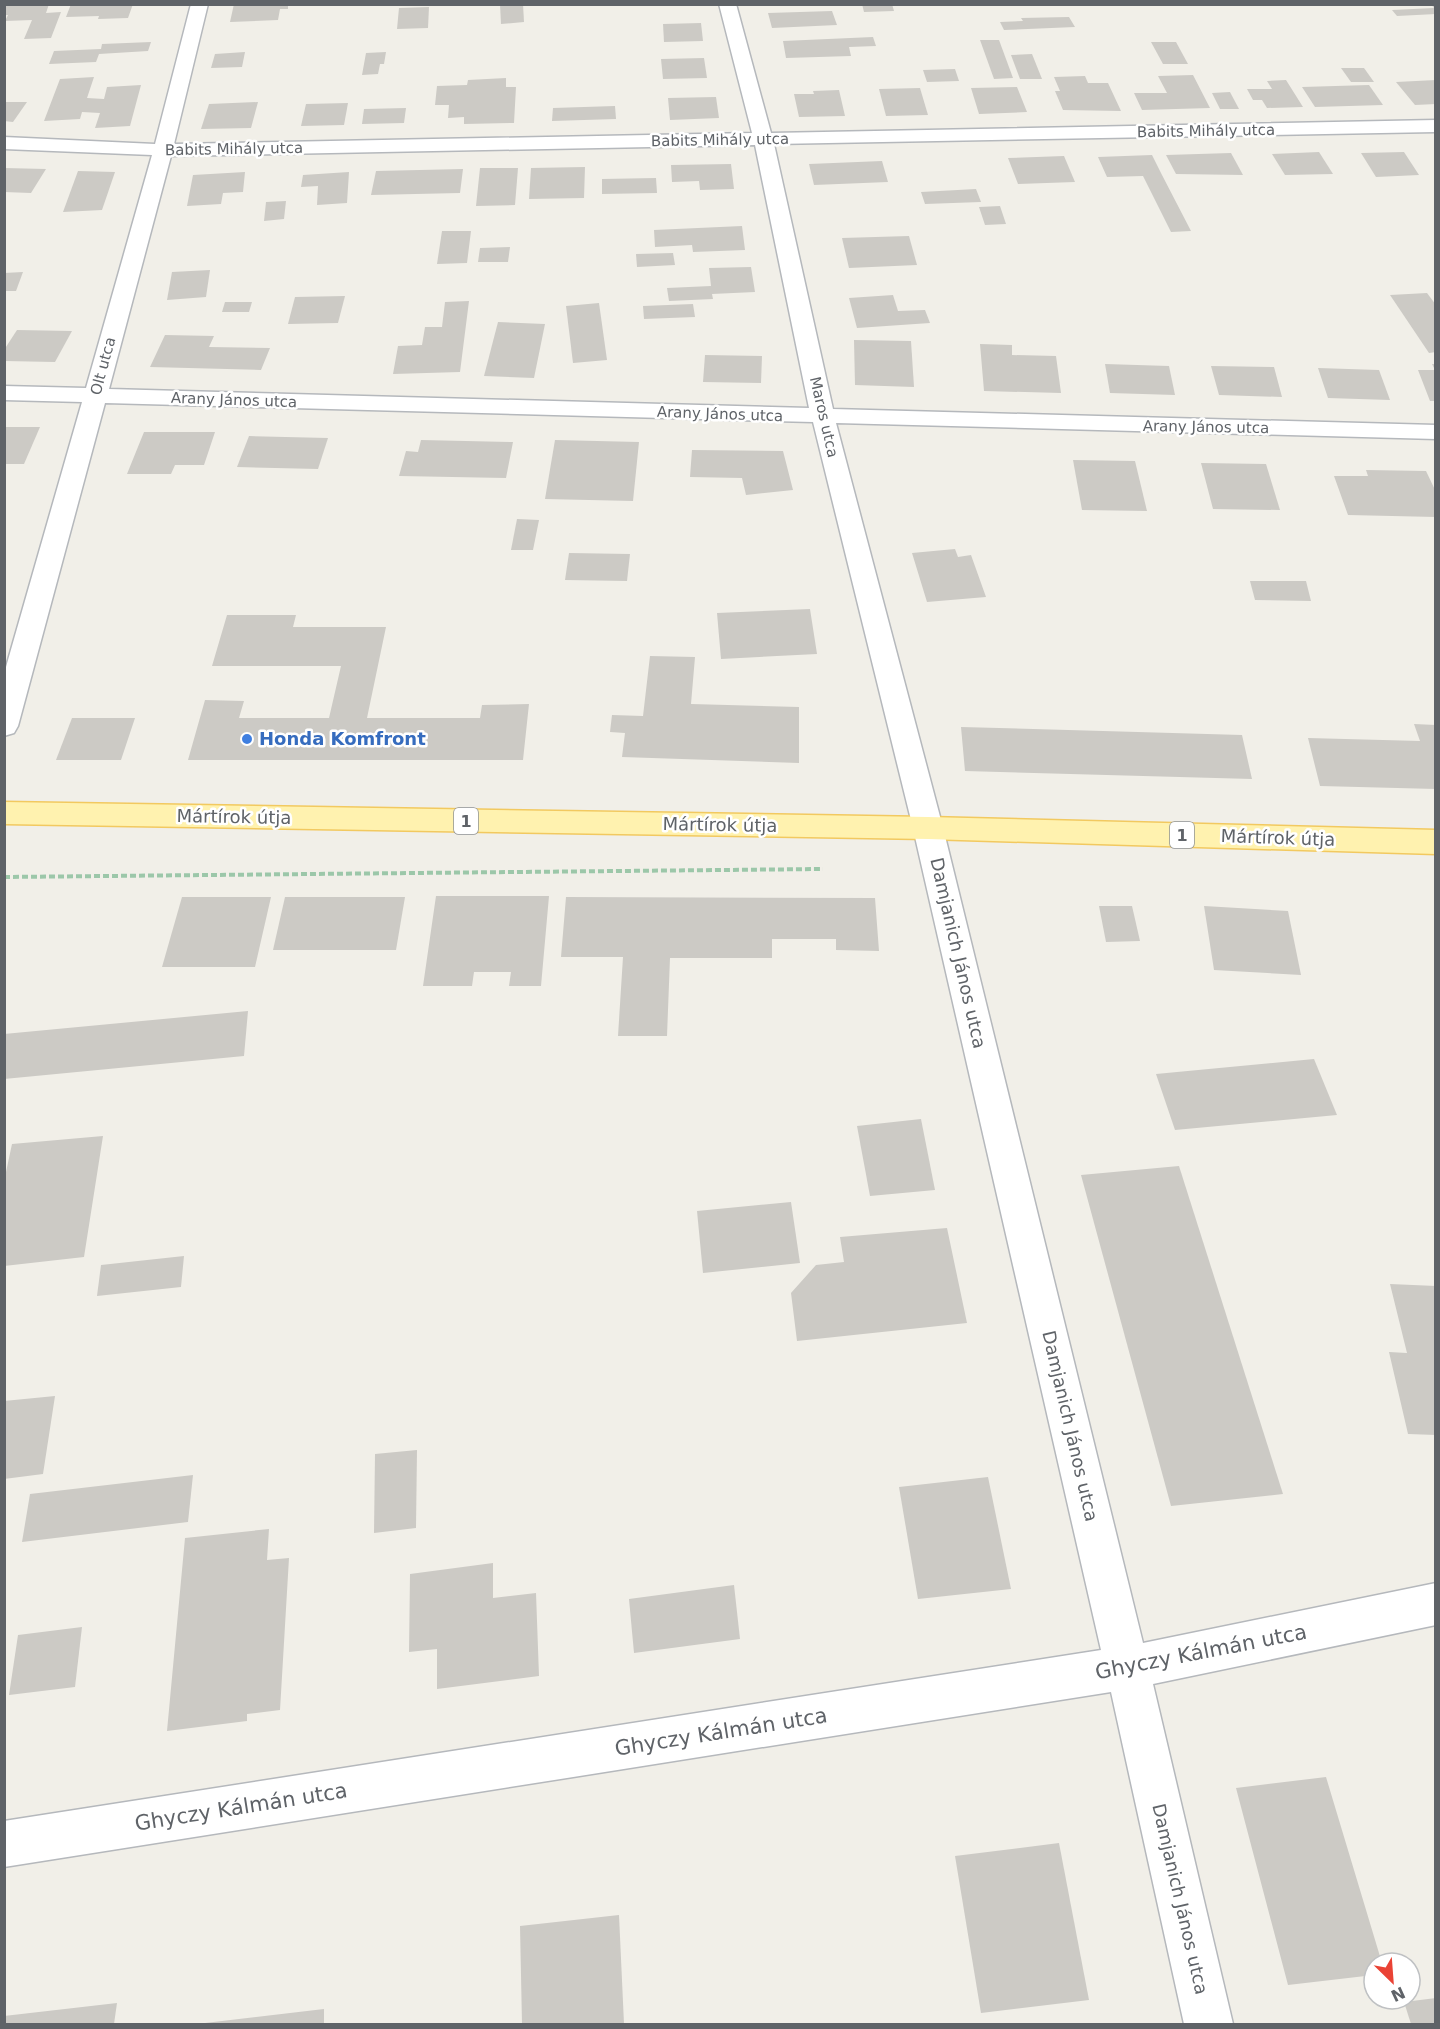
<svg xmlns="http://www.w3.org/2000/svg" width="1440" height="2029" font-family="'DejaVu Sans',sans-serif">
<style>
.building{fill:#cccac5}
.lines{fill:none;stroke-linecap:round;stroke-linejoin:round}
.minor-casing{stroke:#b5b8bc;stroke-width:3}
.primary-casing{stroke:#f2c960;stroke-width:3}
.path{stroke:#9cc7a9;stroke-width:4;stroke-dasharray:6 3;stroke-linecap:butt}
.minor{fill:#fff;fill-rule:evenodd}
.primary{fill:#fff2af;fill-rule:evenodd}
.shop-dot{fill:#3f7fe0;stroke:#fff;stroke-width:2}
.labels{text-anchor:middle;stroke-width:5;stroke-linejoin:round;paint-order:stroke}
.far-street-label{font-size:15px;fill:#5f6368;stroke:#fff}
.shield{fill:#fff;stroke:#8f9295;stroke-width:1.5}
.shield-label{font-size:16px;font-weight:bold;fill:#5f6368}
.shop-label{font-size:18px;font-weight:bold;fill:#366cbe;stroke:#fff;text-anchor:start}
.street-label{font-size:18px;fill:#5f6368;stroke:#fff}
.near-street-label{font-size:21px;fill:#5f6368;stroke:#fff}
</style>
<rect width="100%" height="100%" fill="#f1efe8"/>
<!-- building -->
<g class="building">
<polygon points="4,4 49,4 46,13 61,12 51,38 24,39 32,20 5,21 8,15 4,15"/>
<polygon points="71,4 133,4 128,18 98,19 99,16 66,17"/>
<polygon points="234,4 288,4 288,9 280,9 278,20 230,22"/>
<polygon points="500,4 523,4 524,22 501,24"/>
<polygon points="862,4 892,4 894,11 864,12"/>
<polygon points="1431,4 1436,4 1436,14 1397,16 1392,10 1434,8"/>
<polygon points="429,7 428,28 397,29 399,8"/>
<polygon points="832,11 837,25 772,28 768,13"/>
<polygon points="1069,17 1075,27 1004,30 1000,22 1023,21 1021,18"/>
<polygon points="701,23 703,41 664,42 663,24"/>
<polygon points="873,37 876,46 849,47 851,56 786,58 783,41"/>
<polygon points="980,40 999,40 1013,78 994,79"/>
<polygon points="151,42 148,51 99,54 96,62 49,64 54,51 101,49 102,44"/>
<polygon points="1151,42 1176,42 1188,64 1163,64"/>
<polygon points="245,52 242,67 211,68 215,54"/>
<polygon points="386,52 384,64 380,64 378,74 362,75 366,53"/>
<polygon points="1032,54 1042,79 1020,79 1011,55"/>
<polygon points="704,58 707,78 663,79 661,59"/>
<polygon points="1341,68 1364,68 1374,82 1351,82"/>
<polygon points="955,69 959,81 927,82 923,70"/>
<polygon points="1193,75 1210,108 1142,110 1134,93 1167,93 1158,76"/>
<polygon points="1085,76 1088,83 1108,83 1121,111 1063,110 1055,91 1060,91 1054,77"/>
<polygon points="94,77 87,98 104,99 107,87 141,85 130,126 95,128 100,113 82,112 80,119 44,121 60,79"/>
<polygon points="506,78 506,87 516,87 514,123 464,124 464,117 448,118 449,105 435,105 437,86 467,85 468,80"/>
<polygon points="1286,80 1303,107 1267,108 1262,100 1253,100 1247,89 1272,89 1267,81"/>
<polygon points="1436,80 1436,104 1415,105 1396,82"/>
<polygon points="1369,85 1383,105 1315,107 1302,87"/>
<polygon points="1017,87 1027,112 979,114 971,88"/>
<polygon points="920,88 928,115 886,116 879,89"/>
<polygon points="839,90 845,116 799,117 794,94 814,94 813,91"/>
<polygon points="1230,92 1239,109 1220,109 1212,93"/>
<polygon points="716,97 719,118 670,120 668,98"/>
<polygon points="4,102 27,102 13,122 4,121"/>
<polygon points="258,102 251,128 201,129 209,104"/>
<polygon points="348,103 344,125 301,126 306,104"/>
<polygon points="615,106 616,119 552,121 553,108"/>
<polygon points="406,108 404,123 362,124 364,109"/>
<polygon points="1319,152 1333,174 1285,175 1272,154"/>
<polygon points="1404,152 1419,175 1376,177 1361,153"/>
<polygon points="1231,153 1243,175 1176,174 1166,155"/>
<polygon points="1152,155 1162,175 1191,231 1171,232 1143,176 1107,177 1098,157"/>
<polygon points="1064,156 1075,182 1018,184 1008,158"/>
<polygon points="882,161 888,182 814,185 809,164"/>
<polygon points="731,164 734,189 700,190 699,181 672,182 671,165"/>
<polygon points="585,167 584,198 529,199 531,168"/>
<polygon points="4,168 46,169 31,193 4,192"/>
<polygon points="480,168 518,168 515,205 476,206"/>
<polygon points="463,169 460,193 371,195 376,171"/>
<polygon points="78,171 115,172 102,210 63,212"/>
<polygon points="245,172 243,192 223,193 221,204 187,206 193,175"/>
<polygon points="349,172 347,203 317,205 318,186 301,187 303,175"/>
<polygon points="656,178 657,193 602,194 602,179"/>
<polygon points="976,189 981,202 925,204 921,192"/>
<polygon points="286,201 284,219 264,221 266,202"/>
<polygon points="1000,206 1006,224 985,225 979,207"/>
<polygon points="742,226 745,250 693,252 692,245 655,247 654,230"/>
<polygon points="442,231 471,231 467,263 437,264"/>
<polygon points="909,236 917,265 849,268 842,238"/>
<polygon points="510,247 508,262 478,262 480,248"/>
<polygon points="673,253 675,265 637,267 636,254"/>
<polygon points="751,267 755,292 712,294 713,299 669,301 667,288 711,286 709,268"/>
<polygon points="210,270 206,297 167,300 172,272"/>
<polygon points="23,272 16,291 4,291 4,273"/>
<polygon points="1427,293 1436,305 1436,352 1429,353 1390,295"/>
<polygon points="893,295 898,311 925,310 930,323 857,328 849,298"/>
<polygon points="345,296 338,323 288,324 295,297"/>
<polygon points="469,301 460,372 393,374 398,346 422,345 425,327 442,327 445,302"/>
<polygon points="225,302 252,302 249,312 222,312"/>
<polygon points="599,303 607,360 573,363 566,306"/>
<polygon points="693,304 695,317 644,319 643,306"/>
<polygon points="498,322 545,324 534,378 484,376"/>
<polygon points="17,330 72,331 55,362 4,361 4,350"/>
<polygon points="165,335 214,336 209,347 270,348 261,370 150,367"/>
<polygon points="854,340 911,341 914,387 855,385"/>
<polygon points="980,344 1012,345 1012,355 1056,356 1061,393 984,391"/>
<polygon points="705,355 762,356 761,383 703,382"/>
<polygon points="1105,364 1169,366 1175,395 1110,393"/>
<polygon points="1432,364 1436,364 1436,401 1430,401 1418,370 1435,370"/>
<polygon points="1211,366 1274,367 1282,397 1219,395"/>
<polygon points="1318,368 1379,370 1390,400 1328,398"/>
<polygon points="4,427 40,427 24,464 4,464"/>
<polygon points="144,432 215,432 204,465 175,465 171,474 127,474"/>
<polygon points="249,436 328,438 318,469 237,467"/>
<polygon points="421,440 513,442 506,478 399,476 406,451 418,452"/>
<polygon points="555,440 639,442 633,501 545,499"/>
<polygon points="692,450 783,451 793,490 746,495 742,478 690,477"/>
<polygon points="1073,460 1135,461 1147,511 1082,510"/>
<polygon points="1201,463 1266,464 1280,510 1213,509"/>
<polygon points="1366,470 1426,471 1436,492 1436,517 1348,515 1334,476 1368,476"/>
<polygon points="517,519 539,520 533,550 511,550"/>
<polygon points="955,549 958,557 971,555 986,597 927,602 912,553"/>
<polygon points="569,553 630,554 627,581 565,580"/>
<polygon points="1250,581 1306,581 1311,601 1255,600"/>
<polygon points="810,609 817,654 721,659 717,613"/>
<polygon points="227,615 296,615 293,627 386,627 367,718 480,718 482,705 529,704 523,760 188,760 205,700 244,701 239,718 329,718 341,666 212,666"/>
<polygon points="650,656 695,657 691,704 799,707 799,763 622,757 625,733 610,732 612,715 643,716"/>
<polygon points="72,718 135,718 121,760 56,760"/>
<polygon points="1414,724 1436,725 1436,789 1320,786 1308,738 1420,741"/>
<polygon points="961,727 1242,735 1252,779 965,771"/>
<polygon points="436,896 549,896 541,986 509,986 511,972 474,972 472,986 423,986"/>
<polygon points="182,897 271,897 255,967 162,967"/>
<polygon points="285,897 405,897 396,950 273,950"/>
<polygon points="566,897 875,898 879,951 836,950 836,939 772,939 772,958 670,958 667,1036 618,1036 623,957 561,957"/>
<polygon points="1099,906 1132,906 1140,941 1106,942"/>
<polygon points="1204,906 1288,911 1301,975 1214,970"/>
<polygon points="248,1011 244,1056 4,1079 4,1034"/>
<polygon points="1314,1059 1337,1115 1175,1130 1156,1074"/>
<polygon points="921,1119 935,1190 870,1196 857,1126"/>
<polygon points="103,1136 84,1257 4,1266 4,1172 6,1172 12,1144"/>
<polygon points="1179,1166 1283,1494 1171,1506 1081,1175"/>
<polygon points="791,1202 800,1263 703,1273 697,1211"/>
<polygon points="947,1228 967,1323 797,1341 791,1293 816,1265 844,1262 840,1237"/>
<polygon points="184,1256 181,1287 97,1296 101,1265"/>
<polygon points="1390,1284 1436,1286 1436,1435 1408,1434 1389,1352 1407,1353"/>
<polygon points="55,1396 43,1474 4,1479 4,1401"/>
<polygon points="417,1450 416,1528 374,1533 375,1454"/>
<polygon points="193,1475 188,1522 22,1542 30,1494"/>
<polygon points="988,1477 1011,1589 918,1599 899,1487"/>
<polygon points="269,1529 267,1560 289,1558 280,1710 247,1714 247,1721 167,1731 185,1538"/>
<polygon points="493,1563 493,1598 536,1593 539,1676 437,1689 437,1649 409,1652 410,1574"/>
<polygon points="734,1585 740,1639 634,1653 629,1599"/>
<polygon points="82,1627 75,1687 9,1695 18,1635"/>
<polygon points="1326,1777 1382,1963 1374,1963 1374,1975 1288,1985 1236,1788"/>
<polygon points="1059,1843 1089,2000 981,2013 955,1856"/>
<polygon points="619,1915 624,2024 522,2024 520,1926"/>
<polygon points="1436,1998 1436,2024 1411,2024 1404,2002"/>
<polygon points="117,2003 114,2024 4,2024 4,2016"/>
<polygon points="324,2009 324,2024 205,2024 205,2023"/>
</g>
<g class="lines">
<!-- minor casing -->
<g class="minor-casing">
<path id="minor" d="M191 4H208L174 144 752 133 719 4H736L771 133 1436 120V132L774 144 833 409 1436 425V439L836 423 943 828 1143 1643 1436 1583V1625L1153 1684 1233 2024H1184L1111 1692 4 1867V1821L1101 1650 913 828 813 422 105 403 18 726 14 733 4 736V674L82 402 4 400V386L86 388 152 155 4 149V137L155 144ZM755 145 809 408 109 389 171 156Z"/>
</g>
<!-- primary casing -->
<g class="primary-casing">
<polygon id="primary" points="4,802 928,817 1436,830 1436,854 928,839 4,824"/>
</g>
<!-- path -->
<polyline class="path" points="4,877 823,869"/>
<!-- minor -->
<use href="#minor" class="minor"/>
<!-- primary -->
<use href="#primary" class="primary"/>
</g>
<!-- markers -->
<circle class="shop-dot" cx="247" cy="739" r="6"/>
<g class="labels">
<!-- far-street labels -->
<g class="far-street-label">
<text transform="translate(1206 131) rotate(-1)" y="5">Babits Mihály utca</text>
<text transform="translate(720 140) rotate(-1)" y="5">Babits Mihály utca</text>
<text transform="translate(234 149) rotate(-1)" y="5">Babits Mihály utca</text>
<text transform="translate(103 366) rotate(-75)" y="5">Olt utca</text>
<text transform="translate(234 400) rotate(2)" y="5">Arany János utca</text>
<text transform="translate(720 414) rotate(2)" y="5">Arany János utca</text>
<text transform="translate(824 417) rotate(77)" y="5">Maros utca</text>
<text transform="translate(1206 427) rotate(1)" y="5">Arany János utca</text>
</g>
<!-- shield labels -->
<g class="shield">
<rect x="454" y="808" width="24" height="26" rx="4.5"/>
<rect x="1170" y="822" width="24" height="26" rx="4.5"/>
</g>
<g class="shield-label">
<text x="466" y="827">1</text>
<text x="1182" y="841">1</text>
</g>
<!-- shop labels -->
<g class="shop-label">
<text x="259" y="745">Honda Komfront</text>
</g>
<!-- street labels -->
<g class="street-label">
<text transform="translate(234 817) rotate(1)" y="6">Mártírok útja</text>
<text transform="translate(720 825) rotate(1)" y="6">Mártírok útja</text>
<text transform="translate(1278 838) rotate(2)" y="6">Mártírok útja</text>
<text transform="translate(958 953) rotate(77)" y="6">Damjanich János utca</text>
<text transform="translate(1070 1426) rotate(77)" y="6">Damjanich János utca</text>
<text transform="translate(1180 1899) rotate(77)" y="6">Damjanich János utca</text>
</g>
<!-- near-street labels -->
<g class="near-street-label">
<text transform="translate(1201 1652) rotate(-11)" y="7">Ghyczy Kálmán utca</text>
<text transform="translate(721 1732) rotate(-9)" y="7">Ghyczy Kálmán utca</text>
<text transform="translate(241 1807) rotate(-9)" y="7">Ghyczy Kálmán utca</text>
</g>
</g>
<!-- border -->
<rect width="1440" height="2029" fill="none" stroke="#5f6368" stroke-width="12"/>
<!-- north arrow -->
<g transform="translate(1392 1981) rotate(155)"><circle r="28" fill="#ffffff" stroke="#bfc1c3" stroke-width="1.5"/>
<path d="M0-4.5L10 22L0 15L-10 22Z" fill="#ea4335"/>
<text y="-9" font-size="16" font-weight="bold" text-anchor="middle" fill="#5f6368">N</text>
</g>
</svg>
